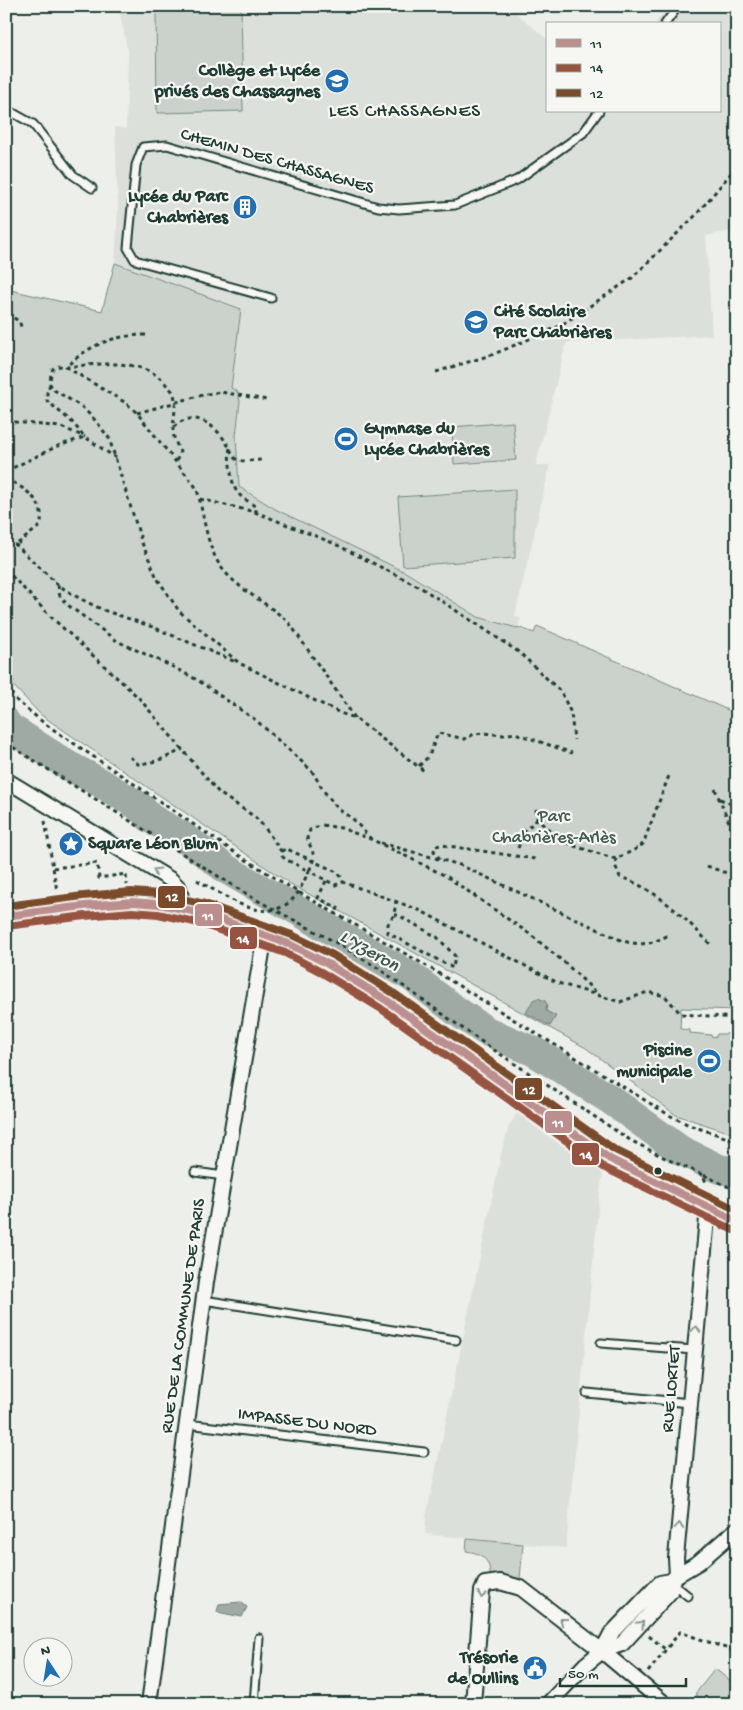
<svg xmlns="http://www.w3.org/2000/svg" width="743" height="1710" font-family="'Gochi Hand',sans-serif">
<style>
.built{fill:#dce0db}
.green{fill:#cbd2cc;stroke:#758880}
.water{fill:#9faaa4;stroke:#6c7e77}
.lines{fill:none;stroke-linecap:round;stroke-linejoin:round}
.river{stroke:#9faaa4;stroke-width:30}
.service-casing{stroke:#1f3d34;stroke-width:11}
.minor-casing{stroke:#1f3d34;stroke-width:18}
.secondary-casing{stroke:#1f3d34;stroke-width:24}
.path{stroke:#1f3d34;stroke-width:3;stroke-dasharray:4 4;stroke-linecap:butt}
.service{stroke:#f6f6f2;stroke-width:7}
.minor{stroke:#f6f6f2;stroke-width:14}
.secondary{stroke:#f6f6f2;stroke-width:20}
.path-bridge{stroke:#1f3d34;stroke-width:3;stroke-dasharray:4 4;stroke-linecap:butt}
.bus-1-casing{stroke:#f6f6f2;stroke-width:11}
.bus-2-casing{stroke:#f6f6f2;stroke-width:11}
.bus-3-casing{stroke:#f6f6f2;stroke-width:11}
.bus-1{stroke:#bc8f8f;stroke-width:8}
.bus-2{stroke:#965340;stroke-width:8}
.bus-3{stroke:#7a4b2a;stroke-width:8}
.oneway{stroke:#8a9a93}
.bus-dot{fill:#1f3d34;stroke:#f6f6f2;stroke-width:2}
.labels{text-anchor:middle;dominant-baseline:central;stroke-width:4.5;stroke-linejoin:round;paint-order:stroke}
.poi-label{font-size:18px;font-weight:bold;fill:#1f3d34;stroke:#f6f6f2;text-anchor:end}
.street-label{font-size:18px;fill:#1f3d34;stroke:#f6f6f2}
.park-label{font-size:18px;fill:#415b52;stroke:#f6f6f2}
.neighbourhood-label{font-size:19px;letter-spacing:1px;fill:#1f3d34;stroke:#f6f6f2}
.water-label{font-size:19px;font-style:italic;fill:#3f5850;stroke:#f6f6f2}
.line-badge{stroke:#f6f6f2;stroke-width:2}
.badge-label{font-size:14px;text-anchor:middle;font-weight:bold;fill:#fff}
</style>
<rect width="100%" height="100%" fill="#edefea"/>
<filter id="ink" filterUnits="userSpaceOnUse"><feTurbulence type="fractalNoise" baseFrequency=".02" numOctaves="2"/><feDisplacementMap in="SourceGraphic" scale="10" xChannelSelector="R" yChannelSelector="G"/><feConvolveMatrix kernelMatrix="1 2 1 2 8 2 1 2 1" color-interpolation-filters="sRGB"/></filter>
<g filter="url(#ink)">
<!-- built -->
<path class="built" d="M118 6H524L517 14 547 39V111H719V24H655L669 6H737V230L706 236 712 335 566 343 536 465H550L515 616 521 619 517 628 478 617 407 573 277 510 239 487 236 436 240 401 231 388 241 309 115 263 118 209 115 127 126 129 128 51Z
M517 1113 549 1137 603 1173 599 1199 566 1548 425 1534 426 1517 502 1150 509 1126Z"/>
<!-- green -->
<path class="green" d="M156 6H241L243 111 157 113Z
M115 263 241 309 231 388 237 391 240 401 236 436 239 487 277 510 407 573 478 617 517 628 518 627 534 633 537 626 737 714V1010L681 1008 680 1029 690 1030V1033L711 1035V1036L716 1037 717 1034H737V1135L676 1115 586 1048 289 883 41 715 6 678V289L102 311Z
M513 422 516 460 454 464 452 427Z
M515 489V558L403 566 398 497Z
M467 1539 523 1544 520 1579 490 1575C490 1560 482 1553 466 1551Z
M715 1669 737 1686V1704H707L695 1694Z"/>
<!-- water -->
<path class="water" d="M538 998 545 1001 547 1004 546 1011 556 1016 550 1026 526 1013 533 1000Z
M241 1602 247 1607 242 1617 217 1612 219 1604Z"/>
<g class="lines">
<!-- river -->
<path class="river" d="M6 723 10 728 69 766 101 783 140 807 150 818 182 836 226 869 412 977 455 1010 486 1031 535 1052 611 1100 680 1150 719 1169 737 1172"/>
<defs>
<path id="service" d="M665 24 678 6
M6 109 33 124 73 175 92 188
M271 298 135 260 128 248 136 165 143 147 167 145 378 207 399 209 455 205 517 180 583 133 599 111
M195 1172 224 1176
M204 1300 456 1340
M601 1343 694 1350
M587 1393 690 1403
M187 1424 424 1452
M671 1582 688 1596
M254 1704 259 1638"/>
<path id="minor" d="M6 780 171 880 179 888 183 908
M677 1575 676 1558 708 1207
M602 1651 611 1634 660 1583 671 1581
M149 1704 206 1282 265 935
M473 1704 482 1591 485 1584 500 1582 521 1588 602 1651 665 1704
M548 1704 585 1665 602 1651 622 1644 670 1592 671 1581 677 1575 699 1562 737 1529"/>
<path id="secondary" d="M6 916 84 906 132 902 159 904 202 913 289 944 326 963 386 1000 610 1159 737 1221"/>
</defs>
<!-- service casing -->
<use href="#service" class="service-casing"/>
<!-- minor casing -->
<use href="#minor" class="minor-casing"/>
<!-- secondary casing -->
<use href="#secondary" class="secondary-casing"/>
<!-- path -->
<path class="path" d="M6 317H12L19 321 22 329
M146 335C113 335 89 345 66 367 97 364 142 357 165 383 167 386 171 389 173 392 178 403 173 419 173 430 173 438 177 445 180 452L176 462
M436 372 494 354 560 326 632 278 696 215 737 166
M50 384 47 392V401L72 422 83 435
M137 413 206 394 221 392 267 400
M6 421 61 427 85 437
M174 427C194 407 218 427 229 447 232 451 232 458 238 460 244 462 254 460 261 460
M230 448 229 453C230 464 231 486 238 493 243 500 251 501 257 509L255 512
M6 471 58 446 85 437 116 458
M6 479C25 488 47 502 40 526L16 545
M200 499 255 512 333 543 420 587 475 623 520 653 561 692 571 713 574 740
M6 545H16L58 585 79 598 103 610 150 626 236 662
M6 570 50 616 138 697 219 793 255 817 265 828 281 851 282 856 285 859 309 871C317 855 313 854 307 838L310 830 322 825 341 828 373 840 446 876 531 935 565 963 601 997
M58 585 60 597 69 606 117 641 175 668 199 681 257 721 312 771 323 790 338 809 352 818 371 839
M6 686 17 701 44 723 240 856 293 889 425 965 669 1115 689 1125 737 1141
M355 718 290 624C268 602 236 590 219 564 206 542 204 517 198 493L195 486 137 413 126 403 66 367C51 364 51 370 50 384L54 390 82 407 96 421 109 438 142 543 157 578 179 611 239 663 340 713 355 718 424 771
M6 743 253 898 335 942 378 968 479 1040 630 1140 669 1160 703 1175 707 1185
M130 757 138 764C155 763 168 757 183 749
M419 766 429 756 438 733 465 739 474 734 483 733 504 735 515 733 572 753
M715 789 737 841
M720 799 737 806
M536 809 537 820 571 845 616 859 638 848 643 844 670 773
M45 821 57 891
M381 843 460 865 623 941C643 946 653 944 670 934
M518 848 525 830 537 820
M281 851 287 849 339 873 343 882
M440 859 434 851 435 846 442 845 535 859
M616 859 615 865 620 877C657 889 686 919 712 946
M707 866 723 872 737 873
M53 868 97 863 99 878 126 874 127 885
M308 874 309 871 335 885 343 882 419 910 558 983 620 1002 648 992 665 996 681 1014 737 1018
M326 881 318 898 338 908 335 914
M394 915H398L437 937 455 956 453 968 388 933V924L394 915 396 901
M704 1175 737 1191
M649 1636 666 1650
M648 1672 680 1632 737 1652
M698 1704 701 1699"/>
<!-- service -->
<use href="#service" class="service"/>
<!-- minor -->
<use href="#minor" class="minor"/>
<!-- secondary -->
<use href="#secondary" class="secondary"/>
<!-- path-bridge -->
<path class="path-bridge" d="M197 880C226 896 269 931 297 894 301 888 304 880 308 874"/>
<defs>
<path id="bus-1" d="M6 916 84 906 132 902 159 904 202 913 289 944 326 963 386 1000 610 1159 737 1221"/>
<path id="bus-2" d="M7 926 85 916 132 912 158 914 199 923 285 953 321 972 380 1008 605 1168 733 1230"/>
<path id="bus-3" d="M6 906 83 896 131 892 160 894 205 904 292 935 331 954 392 992 615 1150 737 1210"/>
</defs>
<!-- bus-1 casing -->
<use href="#bus-1" class="bus-1-casing"/>
<!-- bus-2 casing -->
<use href="#bus-2" class="bus-2-casing"/>
<!-- bus-3 casing -->
<use href="#bus-3" class="bus-3-casing"/>
<!-- bus-1 -->
<use href="#bus-1" class="bus-1"/>
<!-- bus-2 -->
<use href="#bus-2" class="bus-2"/>
<!-- bus-3 -->
<use href="#bus-3" class="bus-3"/>
</g>
<!-- one-way arrows -->
<defs><path id="oneway-chevron" d="M-2-3.5L2.5 0L-2 3.5" fill="none" stroke-width="1.6" stroke-linecap="round" stroke-linejoin="round" transform="scale(1.25)"/></defs>
<g class="oneway">
<use href="#oneway-chevron" transform="translate(156 871) rotate(-149)"/>
<use href="#oneway-chevron" transform="translate(696 1329) rotate(-85)"/>
<use href="#oneway-chevron" transform="translate(679 1526) rotate(-85)"/>
<use href="#oneway-chevron" transform="translate(482 1595) rotate(100)"/>
<use href="#oneway-chevron" transform="translate(563 1621) rotate(-142)"/>
<use href="#oneway-chevron" transform="translate(641 1624) rotate(-47)"/>
</g>
</g>
<!-- icons -->
<defs>
<symbol id="school-disc" viewBox="-11 -11 22 22"><circle r="9.5" fill="#1f6fb2" stroke="#f6f6f2"/><path d="M0-5L7-2L0 1L-7-2ZM-4 1L0 2.5L4 1V4Q0 6-4 4Z" fill="#fff"/></symbol>
<symbol id="building-disc" viewBox="-11 -11 22 22"><circle r="9.5" fill="#1f6fb2" stroke="#f6f6f2"/><path d="M-4-6H4V6H1V3H-1V6H-4ZM-2.5-4.3h1.7v1.8h-1.7ZM.8-4.3h1.7v1.8H.8ZM-2.5-1h1.7V.8h-1.7ZM.8-1h1.7V.8H.8Z" fill="#fff"/></symbol>
<symbol id="stadium-disc" viewBox="-11 -11 22 22"><circle r="9.5" fill="#1f6fb2" stroke="#f6f6f2"/><path d="M0-5a6.5 5 0 1 0 0 10a6.5 5 0 1 0 0-10ZM-3.5-1.8h7v3.6h-7Z" fill="#fff"/></symbol>
<symbol id="sight-disc" viewBox="-11 -11 22 22"><circle r="9.5" fill="#1f6fb2" stroke="#f6f6f2"/><path d="M0-6L1.8-2.2L6-1.7L2.9 1.2L3.7 5.4L0 3.3L-3.7 5.4L-2.9 1.2L-6-1.7L-1.8-2.2Z" fill="#fff"/></symbol>
<symbol id="civic-disc" viewBox="-11 -11 22 22"><circle r="9.5" fill="#1f6fb2" stroke="#f6f6f2"/><path d="M-.6-6.5H3V-4.5H.6V-3L4-1V1h2V6H-6V1h2V-1L-.6-3ZM-1.2 2.5V6h2.4V2.5Z" fill="#fff"/></symbol>
</defs>
<g fill-rule="evenodd">
<use href="#school-disc" x="323" y="67" width="28" height="28"/>
<use href="#building-disc" x="231" y="193" width="28" height="28"/>
<use href="#school-disc" x="462" y="308" width="28" height="28"/>
<use href="#stadium-disc" x="332" y="425" width="28" height="28"/>
<use href="#sight-disc" x="57" y="830" width="28" height="28"/>
<use href="#stadium-disc" x="695" y="1047" width="28" height="28"/>
<use href="#civic-disc" x="521" y="1654" width="28" height="28"/>
</g>
<!-- markers -->
<circle class="bus-dot" cx="658" cy="1171" r="4.5"/>
<g class="labels">
<!-- poi labels -->
<g class="poi-label">
<text x="320" y="71">Collège et Lycée<tspan x="320" dy="21">privés des Chassagnes</tspan></text>
<text x="228" y="197">Lycée du Parc<tspan x="228" dy="21">Chabrières</tspan></text>
<text x="494" y="312" text-anchor="start">Cité Scolaire<tspan x="494" dy="21">Parc Chabrières</tspan></text>
<text x="364" y="429" text-anchor="start">Gymnase du<tspan x="364" dy="21">Lycée Chabrières</tspan></text>
<text x="88" y="844" text-anchor="start">Square Léon Blum</text>
<text x="692" y="1051">Piscine<tspan x="692" dy="21">municipale</tspan></text>
<text x="518" y="1658">Trésorie<tspan x="518" dy="21">de Oullins</tspan></text>
</g>
<!-- street labels -->
<g class="street-label">
<text transform="translate(277 162) rotate(16)">CHEMIN DES CHASSAGNES</text>
<text transform="translate(184 1316) rotate(-82)">RUE DE LA COMMUNE DE PARIS</text>
<text transform="translate(672 1389) rotate(-85)">RUE LORTET</text>
<text transform="translate(307 1423) rotate(7)">IMPASSE DU NORD</text>
</g>
<!-- park labels -->
<g class="park-label">
<text x="554" y="817">Parc<tspan x="554" dy="21">Chabrières-Arlès</tspan></text>
</g>
<!-- neighbourhood labels -->
<g class="neighbourhood-label">
<text x="405" y="112">LES CHASSAGNES</text>
</g>
<!-- water labels -->
<g class="water-label">
<text transform="translate(369 952) rotate(30)">L'Yzeron</text>
</g>
</g>
<g class="line-badge">
<rect x="157" y="885" width="29" height="24" rx="5" fill="#7a4b2a"/>
<rect x="194" y="903" width="29" height="24" rx="5" fill="#bc8f8f"/>
<rect x="229" y="926" width="29" height="24" rx="5" fill="#965340"/>
<rect x="514" y="1077" width="29" height="24" rx="5" fill="#7a4b2a"/>
<rect x="544" y="1110" width="29" height="24" rx="5" fill="#bc8f8f"/>
<rect x="571" y="1142" width="29" height="24" rx="5" fill="#965340"/>
</g>
<g class="badge-label">
<text x="172" y="901">12</text>
<text x="208" y="920">11</text>
<text x="243" y="943">14</text>
<text x="529" y="1094">12</text>
<text x="558" y="1127">11</text>
<text x="586" y="1159">14</text>
</g>
<!-- margin -->
<rect width="743" height="1710" fill="none" stroke="#f6f6f2" stroke-width="25"/>
<rect x="12" y="12" width="718" height="1685" fill="none" stroke="#1f3d34" stroke-width="2" filter="url(#ink)"/>
<!-- legend -->
<rect x="546" y="22" width="175" height="90" fill="#f6f6f2" stroke="#a0aca6"/>
<rect x="556" y="39" width="25" height="8" fill="#bc8f8f" stroke="#a0aca6"/>
<text x="590" y="48" font-size="15" fill="#1f3d34">11</text>
<rect x="556" y="64" width="25" height="8" fill="#965340" stroke="#a0aca6"/>
<text x="590" y="72" font-size="15" fill="#1f3d34">14</text>
<rect x="556" y="89" width="25" height="8" fill="#7a4b2a" stroke="#a0aca6"/>
<text x="590" y="98" font-size="15" fill="#1f3d34">12</text>
<!-- north arrow -->
<g transform="translate(48 1662) rotate(348)"><circle r="24" fill="#f6f6f2" stroke="#a0aca6"/>
<path d="M0-4L9 19L0 12L-9 19Z" fill="#1f6fb2"/>
<text y="-8" font-size="14" font-weight="bold" text-anchor="middle" fill="#1f3d34">N</text>
</g>
<!-- scale -->
<path d="M560 1678v8h126v-8" fill="none" stroke="#1f3d34" stroke-width="2.5"/>
<text x="568" y="1678" font-size="15" fill="#1f3d34" stroke="#f6f6f2" stroke-width="4" paint-order="stroke">50 m</text>
</svg>
